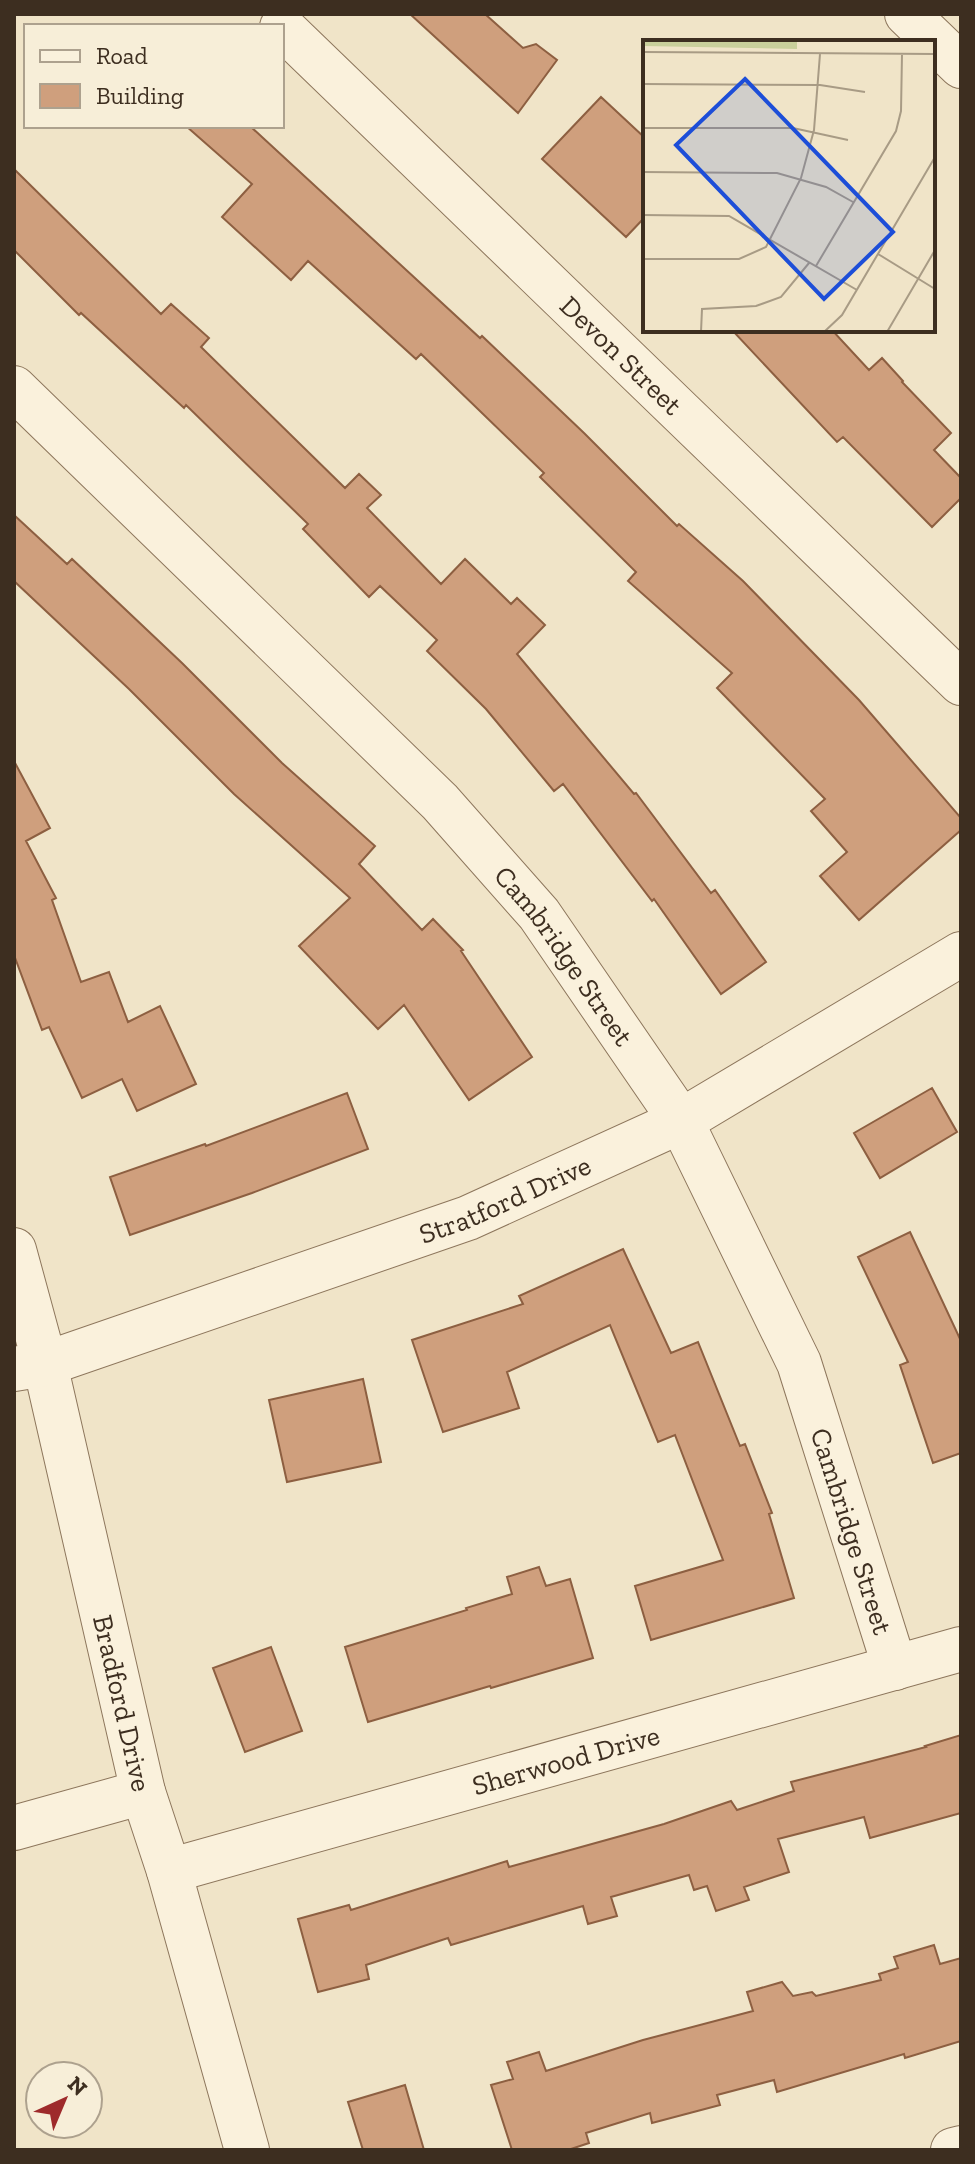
<svg xmlns="http://www.w3.org/2000/svg" width="975" height="2164" font-family="'Zilla Slab',serif">
<style>
.building{fill:#cf9f7d;stroke:#8d5f41;stroke-width:2}
.lines{fill:none;stroke-linecap:round;stroke-linejoin:round}
.minor-casing{stroke:#8d765c;stroke-width:46}
.minor{stroke:#faf1dc;stroke-width:44}
.labels{text-anchor:middle;dominant-baseline:central;stroke-width:6;stroke-linejoin:round;paint-order:stroke}
.street-label{font-size:28px;fill:#3d2e20;stroke:#f7eed8}
.inset-road{fill:none;stroke:#a89b85;stroke-width:2}
.view{fill:#1d4ed8;fill-opacity:0.15;stroke:#1d4ed8;stroke-width:4}
.inset-edge{fill:none;stroke:#3d2e20;stroke-width:4}
</style>
<rect width="100%" height="100%" fill="#f0e4c8"/>
<!-- building -->
<path class="building" d="M410 14H485L523 48 536 44 557 60 518 113Z
M601 97 645 138V217L626 237 542 159Z
M186 126H250L480 338 482 336 584 433 677 526 679 524 743 581 859 700 961 818V830L859 920 820 876 847 852 811 811 825 799 717 688 732 673 628 581 636 572 540 477 544 473 421 354 416 359 308 261 291 280 222 217 252 184Z
M14 169 161 314 171 304 209 338 201 347 345 488 359 474 381 495 367 508 441 584 465 559 511 604 517 598 545 625 517 654 634 794 636 793 711 893 715 890 766 962 721 994 654 899 652 901 563 784 554 791 486 709 427 651 437 640 380 586 369 597 303 529 308 524 186 405 184 408 81 313 79 315 14 250Z
M732 330H832L869 370 882 358 903 381 902 382 951 433 934 450 961 478V498L932 527 843 437 837 442Z
M14 515 67 564 72 559 182 663 282 763 375 846 359 864 422 930 433 919 463 950 461 951 532 1057 469 1100 404 1005 378 1029 299 946 350 898 234 794 129 689 14 581Z
M14 761 50 828 26 841 56 898 52 900 81 982 109 972 128 1022 160 1006 196 1084 137 1111 122 1079 82 1098 49 1027 42 1030 14 955Z
M932 1088 957 1132 880 1178 854 1133Z
M347 1093 368 1149 252 1193 130 1235 110 1177 205 1144 206 1146Z
M910 1232 961 1341V1453L933 1463 900 1365 908 1362 858 1257Z
M623 1249 671 1353 698 1342 740 1446 745 1444 772 1513 769 1514 794 1598 651 1640 635 1586 723 1560 675 1435 658 1442 610 1325 507 1372 519 1408 443 1432 412 1340 523 1304 519 1296Z
M363 1379 381 1462 287 1482 269 1400Z
M539 1567 546 1586 570 1579 593 1658 491 1688 490 1686 368 1722 345 1647 467 1610 466 1608 512 1594 507 1577Z
M271 1647 302 1731 245 1752 213 1668Z
M961 1735V1813L870 1838 864 1817 778 1839 789 1872 744 1887 749 1900 716 1911 707 1886 694 1890 689 1875 611 1897 617 1916 588 1924 583 1906 451 1945 448 1938 366 1965 369 1979 318 1992 298 1919 349 1905 351 1910 507 1861 509 1867 664 1824 731 1801 737 1810 794 1791 791 1782 926 1747 925 1746Z
M934 1945 940 1964 961 1958V2041L905 2058 904 2054 777 2092 774 2080 717 2095 720 2105 652 2123 650 2113 586 2133 589 2143 568 2150H512L491 2085 513 2079 507 2062 539 2052 546 2071 643 2040 753 2011 747 1992 782 1982 793 1996 812 1992 816 1996 881 1980 879 1974 898 1968 894 1957Z
M405 2085 424 2150H363L348 2102Z"/>
<g class="lines">
<defs>
<g id="minor">
<path d="M907 14 961 66"/>
<path id="s1" d="M282 27 961 683"/>
<path id="s2" d="M14 388 440 802 539 914 681 1121 799 1363 895 1668"/>
<path id="s3" d="M14 1250 45 1364 143 1792 169 1871 247 2150"/>
<path id="s4" d="M14 1369 45 1364 468 1218 681 1121 961 954"/>
<path d="M14 1828 143 1792"/>
<path id="s5" d="M169 1871 961 1649"/>
<path d="M953 2150 961 2148"/>
</g>
</defs>
<!-- minor casing -->
<use href="#minor" class="minor-casing"/>
<!-- minor -->
<use href="#minor" class="minor"/>
</g>
<g class="labels">
<!-- street labels -->
<g class="street-label">
<text stroke="none"><textPath href="#s1" startOffset="472">Devon Street</textPath></text>
<text stroke="none"><textPath href="#s2" startOffset="792">Cambridge Street</textPath></text>
<text stroke="none"><textPath href="#s4" startOffset="520">Stratford Drive</textPath></text>
<text stroke="none"><textPath href="#s2" startOffset="1440">Cambridge Street</textPath></text>
<text stroke="none"><textPath href="#s3" startOffset="466">Bradford Drive</textPath></text>
<text stroke="none"><textPath href="#s5" startOffset="412">Sherwood Drive</textPath></text>
</g>
</g>
<!-- overview -->
<g transform="translate(643 40)">
<rect width="292" height="292" fill="#f0e4c8"/>
<path d="M0 0H154V9L0 6Z" fill="#c9cf9b"/>
<path class="inset-road" d="M0 12 292 14M0 44 177 45 222 52M0 88H150L205 100M0 132 134 133 183 147 210 162M0 175 86 176 214 250M235 214 292 249M0 219H96L123 207 158 138 171 90 177 14M173 226 253 91 258 71 259 14M58 292 59 269 113 266 138 257 166 223M181 292 199 275 292 117M244 292 292 210"/>
<path class="view" d="M102 39 250 192 181 259 33 105Z"/>
<rect width="292" height="292" class="inset-edge"/>
</g>
<!-- border -->
<rect width="975" height="2164" fill="none" stroke="#3d2e20" stroke-width="32"/>
<!-- legend -->
<rect x="24" y="24" width="260" height="104" fill="#f7eed8" stroke="#ada18e" stroke-width="2"/>
<rect x="40" y="50" width="40" height="12" fill="#faf1dc" stroke="#ada18e" stroke-width="2"/>
<text x="96" y="64" font-size="24" fill="#3d2e20">Road</text>
<rect x="40" y="84" width="40" height="24" fill="#cf9f7d" stroke="#ada18e" stroke-width="2"/>
<text x="96" y="104" font-size="24" fill="#3d2e20">Building</text>
<!-- north arrow -->
<g transform="translate(64 2100) rotate(44)"><circle r="38" fill="#f7eed8" stroke="#ada18e" stroke-width="2"/>
<path d="M0-6L14 30L0 20L-14 30Z" fill="#9e2a2b"/>
<text y="-12" font-size="22" font-weight="bold" text-anchor="middle" fill="#3d2e20">N</text>
</g>
</svg>
